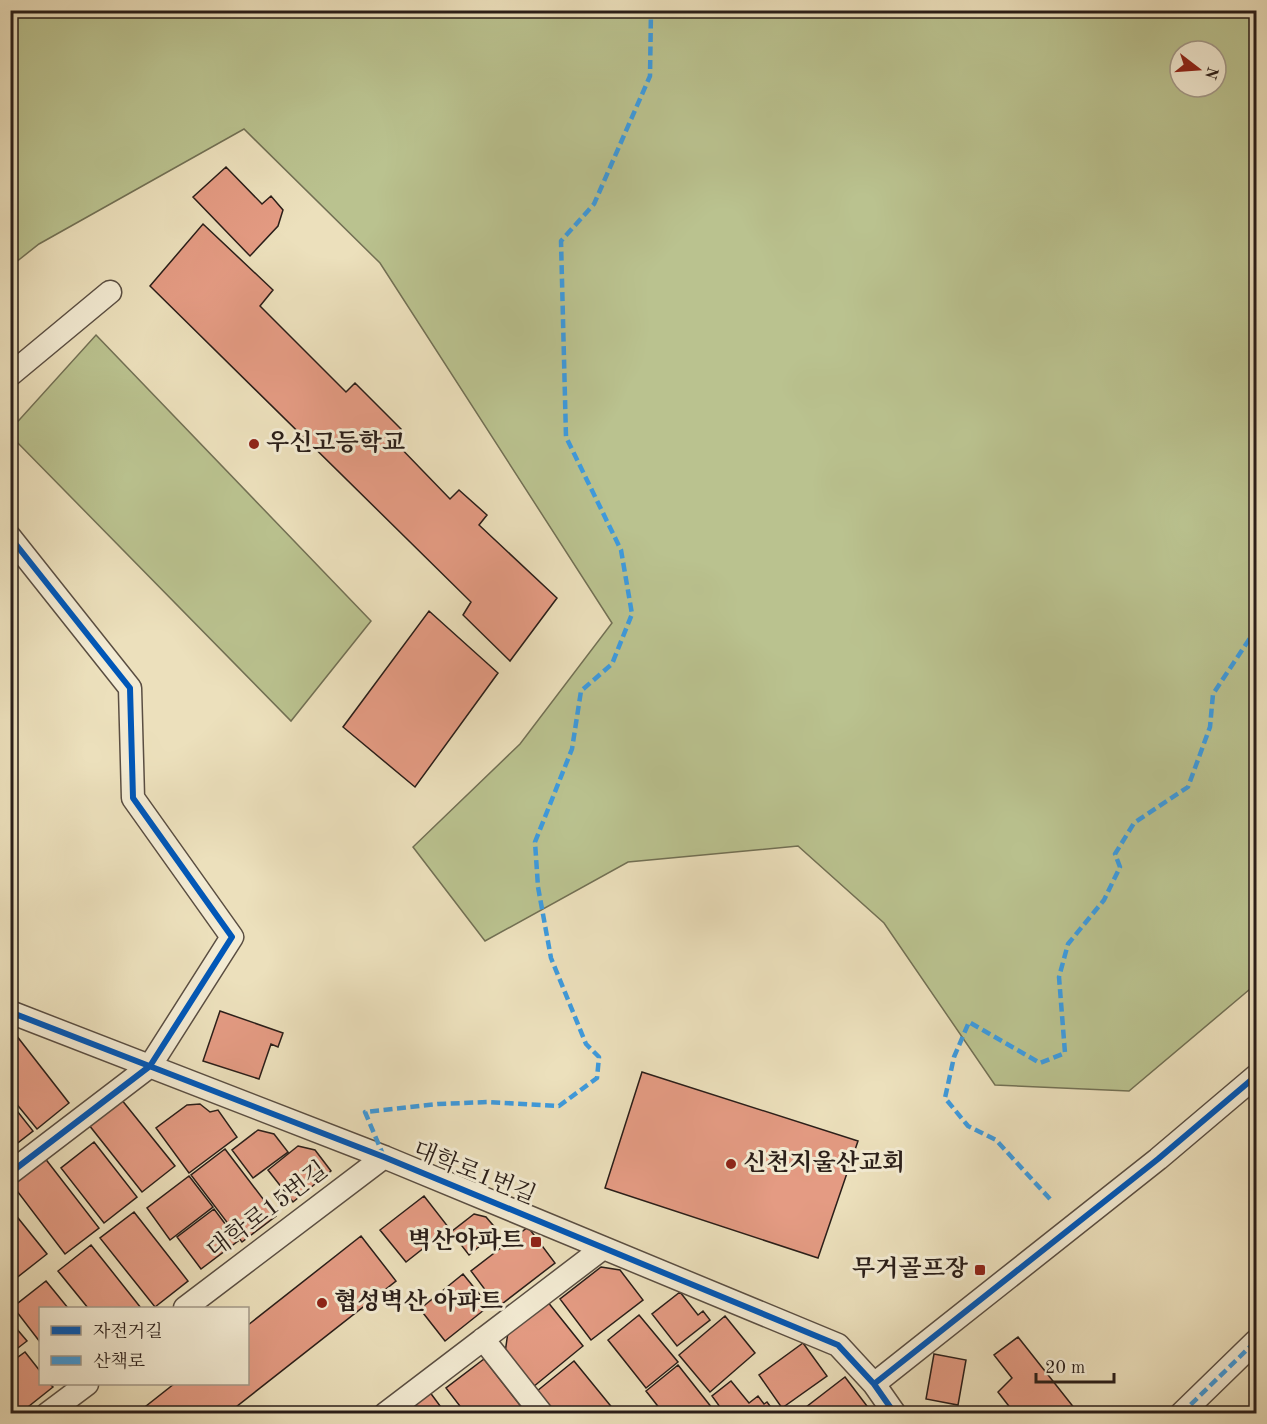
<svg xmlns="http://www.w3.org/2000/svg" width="1267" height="1424" font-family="'Old Standard TT','Noto Serif KR',serif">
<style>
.green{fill:#bac28f;stroke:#727054;stroke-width:1.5;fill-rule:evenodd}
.building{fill:#e49b83;stroke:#2a1e19;stroke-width:1.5}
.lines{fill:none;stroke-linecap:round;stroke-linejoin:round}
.street-casing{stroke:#5a4e42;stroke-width:25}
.street{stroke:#f3ebd3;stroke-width:22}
.quiet{stroke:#3d9bdf;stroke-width:4.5;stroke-dasharray:9 4.5;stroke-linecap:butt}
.cycleway-casing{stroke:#f3ebd3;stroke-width:10}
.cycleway{stroke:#0057b8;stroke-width:6}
.poi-dot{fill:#8f2418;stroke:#f3ebd3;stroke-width:2}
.labels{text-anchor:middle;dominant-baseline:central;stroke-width:6;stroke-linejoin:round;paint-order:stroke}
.poi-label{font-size:24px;font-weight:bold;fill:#2a1e19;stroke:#f3ebd3;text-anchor:start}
.street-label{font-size:24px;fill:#2a1e19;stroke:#f3ebd3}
</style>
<rect width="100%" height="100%" fill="#ece0bc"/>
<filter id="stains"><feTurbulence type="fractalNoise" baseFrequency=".00333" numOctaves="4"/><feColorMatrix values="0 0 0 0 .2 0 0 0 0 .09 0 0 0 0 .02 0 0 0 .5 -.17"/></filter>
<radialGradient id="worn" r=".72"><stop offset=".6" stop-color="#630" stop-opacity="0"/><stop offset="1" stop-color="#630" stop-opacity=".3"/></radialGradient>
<!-- green -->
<path class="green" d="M11 10 1256 11V984L1129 1091 995 1085 884 923 798 846 628 862 485 941 413 847 520 744 612 623 380 263 244 129 39 244 11 266ZM1180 51H1216V87H1180Z
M96 335 371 621 291 721 11 436V429Z"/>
<!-- building -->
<path class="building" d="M226 167 262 204 271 196 283 210 278 226 250 256 193 197Z
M203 224 273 290 260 306 346 392 355 383 401 429 392 439 450 499 459 490 487 515 479 525 557 598 510 661 463 615 471 602 150 286Z
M429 611 498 673 415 787 343 727Z
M220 1011 283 1033 278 1047 271 1044 259 1079 203 1061Z
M16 1035 69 1103 37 1129 10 1096V1040Z
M642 1072 858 1141 818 1258 605 1188Z
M121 1099 175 1166 142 1192 89 1125Z
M10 1102 33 1131 10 1149Z
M200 1104 210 1112 218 1110 237 1137 189 1173 156 1128 187 1105Z
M258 1130 274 1134 288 1152 253 1178 232 1150Z
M94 1142 137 1197 104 1223 61 1168Z
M298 1146 315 1150 331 1171 293 1202 268 1170Z
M225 1149 276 1216 242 1242 191 1175Z
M44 1157 99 1228 65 1254 11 1183Z
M189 1176 213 1207 170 1240 147 1208Z
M424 1196 449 1228 406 1262 380 1230Z
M10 1208 47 1254 10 1283Z
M214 1209 238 1241 201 1269 177 1237Z
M134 1212 188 1281 155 1307 100 1238Z
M474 1214 486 1217 498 1231 469 1255 451 1232Z
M528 1227 555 1263 498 1307 471 1271Z
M361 1236 396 1281 227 1414H136L174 1384H248V1325Z
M91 1245 141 1308H88L58 1271Z
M601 1267 620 1270 643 1300 591 1340 560 1299Z
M463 1274 489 1306 445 1341 420 1309Z
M46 1281 68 1308H40V1342L13 1307Z
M680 1292 698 1315 703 1311 710 1320 677 1346 652 1314Z
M547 1301 583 1346 533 1387 505 1353 508 1332Z
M639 1315 678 1362 646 1388 608 1340Z
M725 1316 755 1353 710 1392 679 1355Z
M10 1321 27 1341 10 1354Z
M1018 1337 1079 1414H1015L998 1392 1012 1378 994 1355Z
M803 1343 827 1376 782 1408 759 1375Z
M25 1352 40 1371V1384H50L53 1387 19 1414H10V1363Z
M934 1354 966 1360 958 1405 926 1399Z
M484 1359 527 1414H466L446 1388Z
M574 1361 614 1410 610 1414H556L537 1391Z
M678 1365 716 1413 715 1414H664L646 1391Z
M845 1377 873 1414H797Z
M731 1381 749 1403 758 1396 764 1404 767 1402 776 1414H725L712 1396Z
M429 1391 446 1414H400Z"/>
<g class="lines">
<defs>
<path id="street" d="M10 375 110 292
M10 537 130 688 133 798 232 937 150 1066 10 1173
M10 1012 384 1157 838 1345 874 1384 895 1414
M185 1308 384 1157
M483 1339 542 1414
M874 1384 1158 1159 1256 1076
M47 1414 87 1384
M385 1414 603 1248
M1181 1414 1256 1341"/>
</defs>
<!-- street casing -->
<use href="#street" class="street-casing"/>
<!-- street -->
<use href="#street" class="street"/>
<!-- quiet -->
<path class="quiet" d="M384 1157 365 1112 438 1104 488 1102 559 1106 597 1078 599 1057 586 1044 551 958 538 887 535 842 572 749 581 691 612 664 632 614 621 550 566 437 561 241 594 204 650 76 651 10
M1050 1199 996 1140 968 1126 945 1098 954 1057 969 1022 1040 1063 1065 1053 1059 977 1068 944 1104 900 1120 867 1115 854 1134 823 1188 787 1210 727 1213 694 1256 629
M1181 1414 1256 1341"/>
<defs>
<path id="cycleway" d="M10 537 130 688 133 798 232 937 150 1066 10 1173
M10 1012 384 1157 838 1345 874 1384 895 1414
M874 1384 1158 1159 1256 1076"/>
</defs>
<!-- cycleway casing -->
<use href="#cycleway" class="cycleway-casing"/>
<!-- cycleway -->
<use href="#cycleway" class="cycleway"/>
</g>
<!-- markers -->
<g class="poi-dot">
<circle cx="254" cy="444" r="6"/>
<circle cx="731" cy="1164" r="6"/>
<rect x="530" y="1236" width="12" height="12" rx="3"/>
<rect x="974" y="1264" width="12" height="12" rx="3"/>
<circle cx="322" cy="1303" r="6"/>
</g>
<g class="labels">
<!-- poi labels -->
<g class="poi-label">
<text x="266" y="444">우신고등학교</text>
<text x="743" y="1164">신천지울산교회</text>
<text x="524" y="1242" text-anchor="end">벽산아파트</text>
<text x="968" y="1270" text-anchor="end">무거골프장</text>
<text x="334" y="1303">협성벽산 아파트</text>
</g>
<!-- street labels -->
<g class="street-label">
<text transform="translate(474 1174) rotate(22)">대학로1번길</text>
<text transform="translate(268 1211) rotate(-37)">대학로15번길</text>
</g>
</g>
<!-- margin -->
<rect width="1267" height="1424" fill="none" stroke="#ece0bc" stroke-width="36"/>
<rect x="12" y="12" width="1243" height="1400" fill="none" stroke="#2a1e19" stroke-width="3"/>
<rect x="18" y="18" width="1231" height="1388" fill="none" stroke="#2a1e19" stroke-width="1.5"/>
<!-- legend -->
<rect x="39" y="1307" width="210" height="78" fill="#f3ebd3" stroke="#a39989" stroke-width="1.5"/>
<rect x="51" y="1326" width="30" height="9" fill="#0057b8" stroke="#a39989" stroke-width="1.5"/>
<text x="93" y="1337" font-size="18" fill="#2a1e19">자전거길</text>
<rect x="51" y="1356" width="30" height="9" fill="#3d9bdf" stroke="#a39989" stroke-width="1.5"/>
<text x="93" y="1367" font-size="18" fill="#2a1e19">산책로</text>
<!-- north arrow -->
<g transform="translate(1198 69) rotate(107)"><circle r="28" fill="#f3ebd3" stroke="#a39989" stroke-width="1.5"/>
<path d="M0-4.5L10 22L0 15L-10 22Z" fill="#8f2418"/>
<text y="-9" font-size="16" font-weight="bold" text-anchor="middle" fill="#2a1e19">N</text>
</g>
<!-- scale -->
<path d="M1036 1373v9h78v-9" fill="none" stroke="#2a1e19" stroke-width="3"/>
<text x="1045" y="1373" font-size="18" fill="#2a1e19" stroke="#f3ebd3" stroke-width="4.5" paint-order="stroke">20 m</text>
<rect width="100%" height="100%" filter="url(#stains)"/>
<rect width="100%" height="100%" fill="url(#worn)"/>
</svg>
